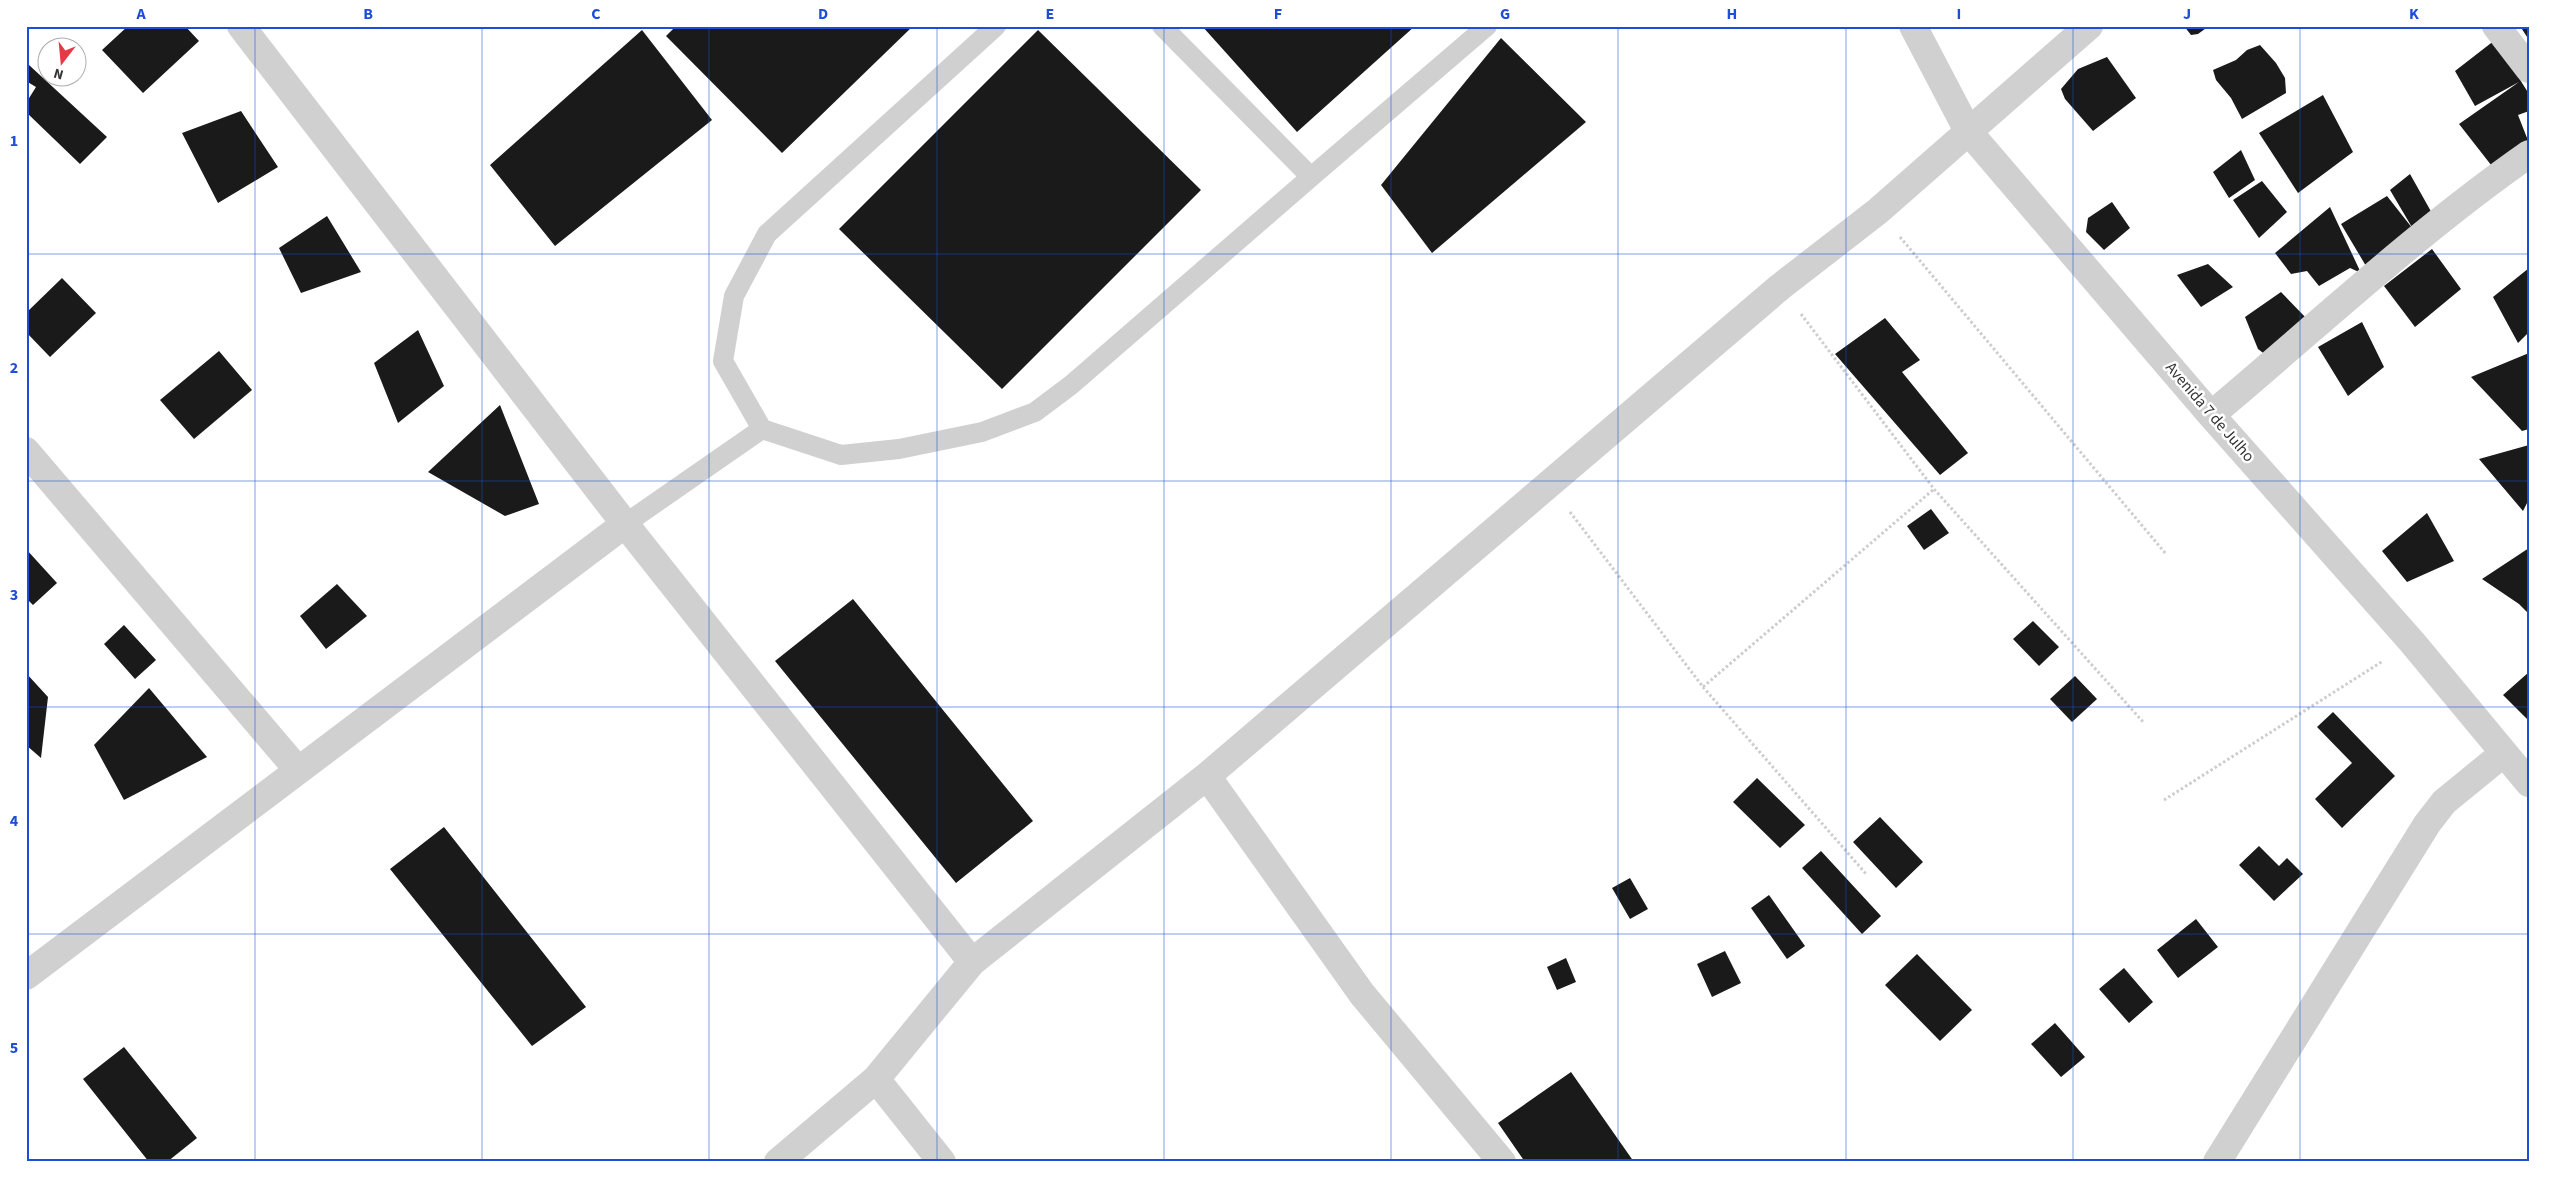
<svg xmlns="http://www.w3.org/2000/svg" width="2555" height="1188" font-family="'Source Sans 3',sans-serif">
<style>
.building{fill:#1a1a1a}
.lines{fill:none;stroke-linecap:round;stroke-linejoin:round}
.path{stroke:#cdcdcd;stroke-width:3;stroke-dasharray:2.5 2.5;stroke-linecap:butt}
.lane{stroke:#d0d0d0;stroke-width:20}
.street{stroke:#d0d0d0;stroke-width:28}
.grid{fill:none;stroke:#1d4ed8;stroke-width:1;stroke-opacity:0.55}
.labels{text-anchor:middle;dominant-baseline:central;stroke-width:5;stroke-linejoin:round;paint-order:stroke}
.street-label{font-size:16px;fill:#333;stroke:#fff}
.neatline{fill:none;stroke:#1d4ed8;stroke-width:2}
.grid-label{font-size:16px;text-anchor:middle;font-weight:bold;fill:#1d4ed8}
</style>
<rect width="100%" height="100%" fill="#fff"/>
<!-- building -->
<path class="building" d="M128 26H185L199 41 143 93 102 50Z
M676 26H913L782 153 666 36Z
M1202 26H1415L1297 132Z
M2184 26H2209L2198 34 2191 35Z
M2520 26H2529V40Z
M642 30 712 120 555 246 490 165Z
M1038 30 1201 190 1002 389 839 229Z
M1501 38 1586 122 1432 253 1381 185Z
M2495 40 2529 94V111L2518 115 2529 143 2495 170 2459 124 2519 82 2475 106 2455 71Z
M2260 45 2276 63 2285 78 2286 93 2242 119 2231 98 2216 80 2213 70 2236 60 2247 50Z
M2107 57 2136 98 2093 131 2065 99 2061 89 2078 69Z
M29 65 107 137 80 164 26 112V103L36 87 26 81V69Z
M2323 95 2353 152 2298 193 2259 133Z
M241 111 278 167 218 203 182 133Z
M2241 150 2255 180 2229 198 2213 172Z
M2410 174 2433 215 2366 266 2341 224 2387 196 2413 229 2390 190Z
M2262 181 2287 212 2259 238 2233 200Z
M2112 202 2130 228 2104 250 2086 232 2088 218Z
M2330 207 2361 273 2350 268 2319 286 2307 271 2291 274 2275 253Z
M327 216 361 272 301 293 279 248Z
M2432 249 2461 289 2415 327 2384 286Z
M2208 264 2233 287 2201 307 2177 275Z
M2529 268V332L2518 343 2493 297Z
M62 278 96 313 50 357 26 332V313Z
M2281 292 2308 320 2267 356 2258 349 2245 317Z
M1885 318 1920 360 1902 372 1968 453 1940 475 1835 354Z
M2362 322 2384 367 2348 396 2318 347Z
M418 330 444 386 398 423 374 363Z
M219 351 252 390 194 439 160 400Z
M2529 353V429L2522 431 2471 377Z
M500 405 539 504 505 516 428 472Z
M2529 445V499L2523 511 2479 459Z
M1931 509 1949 533 1924 550 1907 526Z
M2427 513 2454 561 2407 582 2382 551Z
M2529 548V614L2519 604 2482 579Z
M26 549 57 583 33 605 26 598Z
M337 584 367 616 326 649 300 616Z
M853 599 1033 821 956 883 775 661Z
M2033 621 2059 647 2039 666 2013 639Z
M124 625 156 660 135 679 104 644Z
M2529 672V721L2503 695Z
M26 673 48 697 41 758 26 745Z
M2075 676 2097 699 2072 722 2050 699Z
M149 688 207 757 124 800 94 745Z
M2333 712 2395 776 2342 828 2315 799 2352 763 2317 727Z
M1757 778 1805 825 1780 848 1733 802Z
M1880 817 1923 862 1896 888 1853 842Z
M444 827 586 1007 532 1046 390 869Z
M2259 846 2279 866 2287 858 2303 874 2274 901 2239 865Z
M1821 851 1881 916 1862 934 1802 868Z
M1630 878 1648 909 1630 919 1612 888Z
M1769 895 1805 946 1787 959 1751 908Z
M2196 919 2218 947 2178 978 2157 950Z
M1725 951 1741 983 1712 997 1697 964Z
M1917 954 1972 1010 1940 1041 1885 985Z
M1566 958 1576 982 1557 990 1547 967Z
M2124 968 2153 1002 2129 1023 2099 989Z
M2055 1023 2085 1057 2061 1077 2031 1044Z
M124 1047 197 1138 167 1162H149L83 1079Z
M1571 1072 1634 1162H1525L1498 1123Z"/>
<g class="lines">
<!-- path -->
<path class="path" d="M1900 237 2166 554
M1801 314 1934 489 2144 723
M1570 512 1703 687 1934 489
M1703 687 1867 875
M2164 800 2383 661"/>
<!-- lane -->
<path class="lane" d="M1162 26 1311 177 1487 26
M762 429 723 361 734 296 767 234 996 26
M625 524 762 429 841 455 899 449 982 432 1035 412 1071 385 1311 177"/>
<!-- street -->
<path class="street" d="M241 26 625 524 972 962 1207 776 1780 287 1878 211 2089 26
M1913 26 1968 131 2211 415 2412 642 2529 783
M2496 26 2529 69
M2211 415C2316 327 2416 233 2529 154
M26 451 298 770
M1207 776 1362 994 1502 1162
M26 976 625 524
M876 1079 942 1162
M778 1162 876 1079 972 962
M2217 1162 2427 824 2444 802 2504 753"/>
</g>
<!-- grid -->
<path class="grid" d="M255 26V1162M482 26V1162M709 26V1162M937 26V1162M1164 26V1162M1391 26V1162M1618 26V1162M1846 26V1162M2073 26V1162M2300 26V1162M26 254H2529M26 481H2529M26 707H2529M26 934H2529"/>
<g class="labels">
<!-- street labels -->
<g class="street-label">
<text transform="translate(2210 412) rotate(49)">Avenida 7 de Julho</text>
</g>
</g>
<!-- border -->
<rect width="2555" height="1188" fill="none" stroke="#ffffff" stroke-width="55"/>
<!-- north arrow -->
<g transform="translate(62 62) rotate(196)"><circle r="24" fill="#ffffff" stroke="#adadad"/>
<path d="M0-4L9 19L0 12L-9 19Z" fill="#e63946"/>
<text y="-8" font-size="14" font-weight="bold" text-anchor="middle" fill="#333333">N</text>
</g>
<rect x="28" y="28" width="2500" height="1132" class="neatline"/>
<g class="grid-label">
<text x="141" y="19">A</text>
<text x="368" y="19">B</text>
<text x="596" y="19">C</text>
<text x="823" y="19">D</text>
<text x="1050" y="19">E</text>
<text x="1278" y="19">F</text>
<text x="1505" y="19">G</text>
<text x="1732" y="19">H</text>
<text x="1959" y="19">I</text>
<text x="2187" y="19">J</text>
<text x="2414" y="19">K</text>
<text x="14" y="146">1</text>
<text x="14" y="373">2</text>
<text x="14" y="600">3</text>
<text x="14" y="826">4</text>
<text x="14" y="1053">5</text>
</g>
</svg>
